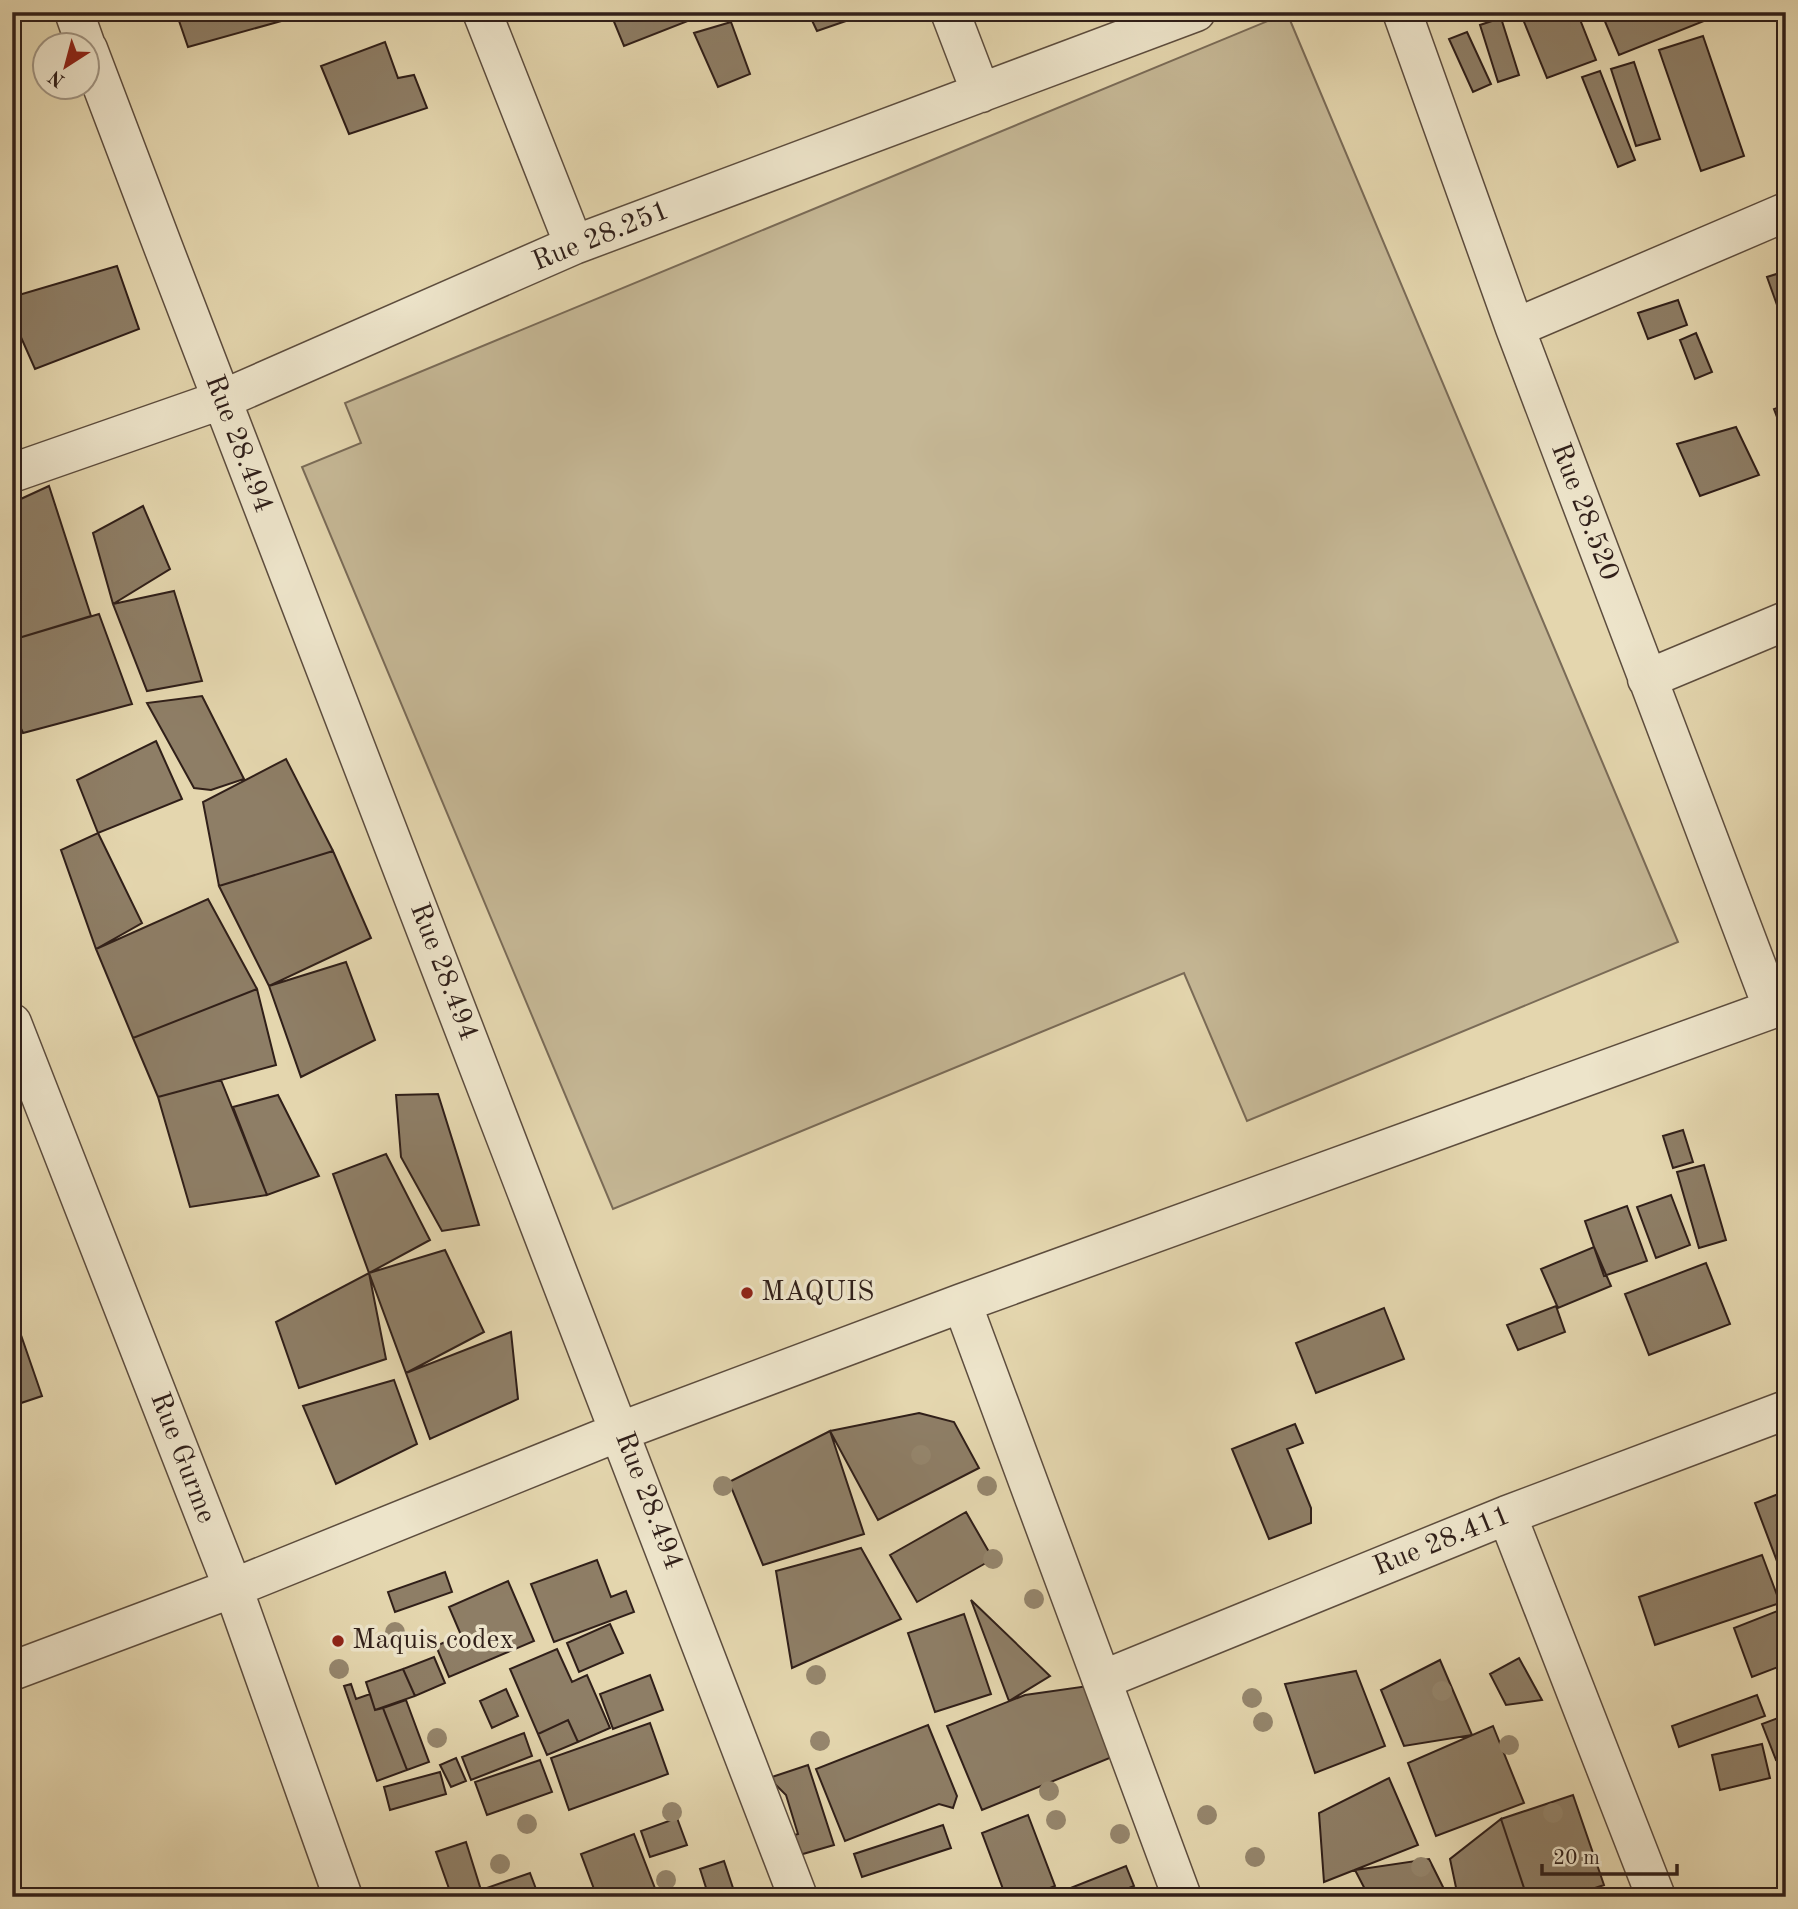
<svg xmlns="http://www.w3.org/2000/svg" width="1798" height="1909" font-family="'Old Standard TT',serif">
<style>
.green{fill:#c5b795;stroke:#7a6b57;stroke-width:2}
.building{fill:#8e7e66;stroke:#301f19;stroke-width:2}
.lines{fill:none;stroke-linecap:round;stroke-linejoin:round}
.street-casing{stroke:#5d4d3e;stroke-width:41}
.street{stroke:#ede4ca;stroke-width:38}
.tree{fill:#95866d}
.poi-dot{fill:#8f2418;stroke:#ede4ca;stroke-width:2.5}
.labels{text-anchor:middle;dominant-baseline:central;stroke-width:7;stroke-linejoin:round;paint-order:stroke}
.street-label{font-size:28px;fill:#301f19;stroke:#ede4ca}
.poi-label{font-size:28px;fill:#301f19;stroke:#ede4ca;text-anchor:start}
</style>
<rect width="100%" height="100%" fill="#e4d6ae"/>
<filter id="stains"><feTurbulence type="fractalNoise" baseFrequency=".00286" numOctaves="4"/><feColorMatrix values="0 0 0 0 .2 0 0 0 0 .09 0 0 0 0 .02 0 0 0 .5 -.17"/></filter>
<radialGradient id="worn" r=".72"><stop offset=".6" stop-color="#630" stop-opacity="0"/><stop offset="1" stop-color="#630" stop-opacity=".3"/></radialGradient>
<!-- green -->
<path class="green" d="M1287 13 1678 942 1247 1121 1184 973 613 1209 302 467 361 443 345 403Z"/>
<!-- building -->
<path class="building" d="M176 12H284L285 20 188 47Z
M610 12H696L698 17 624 46Z
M808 12H872L817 31Z
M1520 12H1577L1596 60 1547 78Z
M1601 12H1712L1714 17 1619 55Z
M1501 18 1519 75 1498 82 1480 25Z
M731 22 750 74 718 87 694 33Z
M1467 32 1491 84 1473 92 1449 39Z
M1703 36 1744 156 1701 171 1659 50Z
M385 42 398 78 414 75 427 108 349 134 321 66Z
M1634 62 1660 139 1636 146 1611 69Z
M1600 71 1635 160 1618 167 1582 77Z
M117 266 139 329 35 369 12 317V297Z
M1786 271V318L1782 319 1767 277Z
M1678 300 1687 325 1648 339 1638 313Z
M1696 333 1712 372 1695 379 1680 340Z
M1786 405V441L1774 409Z
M1736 427 1759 475 1700 496 1677 444Z
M49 486 91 616 12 640V503Z
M143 506 170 569 113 604 93 533Z
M174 591 202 681 147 691 113 604Z
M99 614 132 704 23 733 12 709V640Z
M202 696 244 779 211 790 194 788 147 703Z
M156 741 182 799 98 833 77 780Z
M286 759 333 851 219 886 203 802Z
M98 833 142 923 96 949 61 850Z
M333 851 371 938 269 986 219 886Z
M208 899 257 989 133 1038 96 949Z
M346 962 375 1040 301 1077 269 986Z
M257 989 276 1065 158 1097 133 1038Z
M221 1080 267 1195 190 1207 158 1097Z
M438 1094 479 1225 442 1231 401 1157 396 1095Z
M278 1095 319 1176 267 1195 233 1107Z
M1683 1130 1693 1162 1673 1168 1663 1136Z
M1786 1150V1172L1778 1152Z
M386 1154 430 1240 369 1273 333 1174Z
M1704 1165 1726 1240 1699 1248 1677 1172Z
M1671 1195 1690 1245 1656 1258 1637 1207Z
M1627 1206 1647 1261 1604 1276 1585 1221Z
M1594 1247 1611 1286 1558 1308 1541 1269Z
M445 1250 484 1332 406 1373 369 1273Z
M1706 1263 1730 1324 1649 1355 1625 1294Z
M369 1273 386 1359 299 1388 276 1322Z
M1556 1306 1565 1332 1518 1350 1507 1325Z
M1384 1308 1404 1359 1316 1393 1296 1343Z
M12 1309 42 1396 12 1406Z
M511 1332 518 1399 430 1439 406 1373Z
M394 1380 417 1444 336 1484 303 1406Z
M919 1413 954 1422 979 1468 878 1520 830 1431Z
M1295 1424 1303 1443 1287 1449 1311 1508V1523L1269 1539 1232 1449Z
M830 1431 864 1534 763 1565 729 1482Z
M1786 1491V1585L1755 1503Z
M966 1512 993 1559 917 1602 890 1555Z
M861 1548 901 1619 792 1668 776 1571Z
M1762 1555 1780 1603 1655 1645 1639 1597Z
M597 1560 611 1597 626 1591 634 1612 554 1642 531 1584Z
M445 1572 452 1592 395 1612 388 1592Z
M508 1581 534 1641 449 1677 436 1646 461 1635 449 1607Z
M971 1600 1050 1676 1009 1701Z
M1780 1610 1786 1626V1664L1752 1677 1734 1628Z
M964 1614 991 1694 935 1712 908 1633Z
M610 1624 623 1653 579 1672 567 1643Z
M557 1649 572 1682 587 1675 610 1728 578 1742 568 1720 538 1734 510 1669Z
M434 1657 445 1683 415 1696 403 1669Z
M1519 1658 1542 1700 1506 1705 1490 1674Z
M1440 1660 1472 1735 1404 1746 1381 1690Z
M403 1669 415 1696 375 1710 366 1682Z
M1356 1671 1385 1746 1315 1773 1285 1684Z
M650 1675 663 1710 613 1729 600 1694Z
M351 1684 356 1699 370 1694 375 1710 383 1708 407 1770 377 1781 344 1686Z
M1088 1686 1117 1755 982 1810 947 1726 1025 1695Z
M506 1689 518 1716 492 1728 480 1701Z
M1757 1695 1765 1716 1679 1747 1672 1726Z
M406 1700 429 1762 407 1770 383 1708Z
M1786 1715V1756L1776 1760 1762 1724Z
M568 1720 578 1742 547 1755 538 1734Z
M650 1723 668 1774 569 1810 551 1758Z
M928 1725 957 1796 953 1808 939 1804 845 1841 816 1769Z
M1493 1726 1524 1803 1436 1836 1408 1763Z
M524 1733 532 1756 471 1780 462 1757Z
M1762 1744 1770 1778 1720 1790 1712 1755Z
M456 1758 466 1781 451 1787 440 1765Z
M540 1760 552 1792 487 1815 475 1782Z
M808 1765 834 1845 796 1856 790 1836 798 1834 786 1795 769 1778Z
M440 1772 446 1794 390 1810 384 1787Z
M1389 1778 1418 1845 1324 1882 1319 1813Z
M1573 1795 1604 1885 1568 1897H1527L1501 1819Z
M1028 1815 1055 1886 1027 1897H1006L982 1833Z
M677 1818 687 1845 650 1857 641 1831Z
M1501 1819 1527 1897H1458L1450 1859Z
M943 1825 951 1848 862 1877 854 1854Z
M634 1834 656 1891 640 1897H597L581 1854Z
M466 1842 481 1890 452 1897 436 1852Z
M1429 1859 1448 1897H1369L1355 1870Z
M724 1861 736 1897H709L700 1869Z
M1126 1866 1134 1886 1107 1897H1048Z
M530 1873 539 1897H480L478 1891Z"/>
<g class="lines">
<defs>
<path id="street" d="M74 12 86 46
M482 12 574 245
M950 12 981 93
M1402 12 1515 328 1773 1009
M88 49C321 666 564 1279 798 1897
M1515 328 1786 212
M12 473 221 400 574 245 1196 12
M1647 679 1786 621
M12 1023 233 1588 343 1897
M962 1303 1182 1897
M1507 1515 1656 1897
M12 1671 233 1588 621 1431 962 1303 1786 1004
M1102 1680 1507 1515 1786 1410"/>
</defs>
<!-- street casing -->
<use href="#street" class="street-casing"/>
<!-- street -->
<use href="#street" class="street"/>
</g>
<!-- trees -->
<g class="tree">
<circle cx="921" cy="1455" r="10"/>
<circle cx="723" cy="1486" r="10"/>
<circle cx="987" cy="1486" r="10"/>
<circle cx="993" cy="1559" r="10"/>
<circle cx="1034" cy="1599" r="10"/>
<circle cx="395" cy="1632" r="10"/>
<circle cx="339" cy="1669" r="10"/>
<circle cx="816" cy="1675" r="10"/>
<circle cx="1442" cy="1691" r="10"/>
<circle cx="1252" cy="1698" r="10"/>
<circle cx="1263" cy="1722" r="10"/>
<circle cx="437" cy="1738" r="10"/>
<circle cx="820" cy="1741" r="10"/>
<circle cx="1509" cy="1745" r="10"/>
<circle cx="1049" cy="1791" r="10"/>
<circle cx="672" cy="1812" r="10"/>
<circle cx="1553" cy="1813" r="10"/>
<circle cx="1207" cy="1815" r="10"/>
<circle cx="1056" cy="1820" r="10"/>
<circle cx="527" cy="1824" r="10"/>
<circle cx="1120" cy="1834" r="10"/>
<circle cx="1255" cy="1857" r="10"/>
<circle cx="500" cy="1864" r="10"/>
<circle cx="1421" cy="1867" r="10"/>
<circle cx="666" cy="1880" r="10"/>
</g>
<!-- markers -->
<g class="poi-dot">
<circle cx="747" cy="1293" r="7"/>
<circle cx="338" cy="1641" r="7"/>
</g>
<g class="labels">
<!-- street labels -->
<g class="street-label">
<text transform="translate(601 237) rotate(-22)">Rue 28.251</text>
<text transform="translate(238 444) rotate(69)">Rue 28.494</text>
<text transform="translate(1584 512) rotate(69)">Rue 28.520</text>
<text transform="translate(443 972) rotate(69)">Rue 28.494</text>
<text transform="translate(182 1458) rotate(69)">Rue Gurme</text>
<text transform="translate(648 1501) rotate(69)">Rue 28.494</text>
<text transform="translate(1442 1542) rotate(-22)">Rue 28.411</text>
</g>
<!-- poi labels -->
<g class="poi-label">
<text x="761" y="1293">MAQUIS</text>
<text x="352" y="1641">Maquis codex</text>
</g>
</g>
<!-- margin -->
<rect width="1798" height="1909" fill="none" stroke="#e4d6ae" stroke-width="42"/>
<rect x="14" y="14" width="1770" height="1881" fill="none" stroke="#301f19" stroke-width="3.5"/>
<rect x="21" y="21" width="1756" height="1867" fill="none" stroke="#301f19" stroke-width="2"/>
<!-- north arrow -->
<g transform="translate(66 66) rotate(216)"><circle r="33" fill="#ede4ca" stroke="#a19583" stroke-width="2"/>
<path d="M0-5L12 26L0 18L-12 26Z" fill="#8f2418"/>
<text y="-10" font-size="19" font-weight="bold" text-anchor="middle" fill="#301f19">N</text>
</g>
<!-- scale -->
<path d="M1542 1864v10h135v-10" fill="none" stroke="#301f19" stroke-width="3.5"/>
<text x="1553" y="1864" font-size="21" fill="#301f19" stroke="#ede4ca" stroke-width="5" paint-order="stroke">20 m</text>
<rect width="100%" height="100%" filter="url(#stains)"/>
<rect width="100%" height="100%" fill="url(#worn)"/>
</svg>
